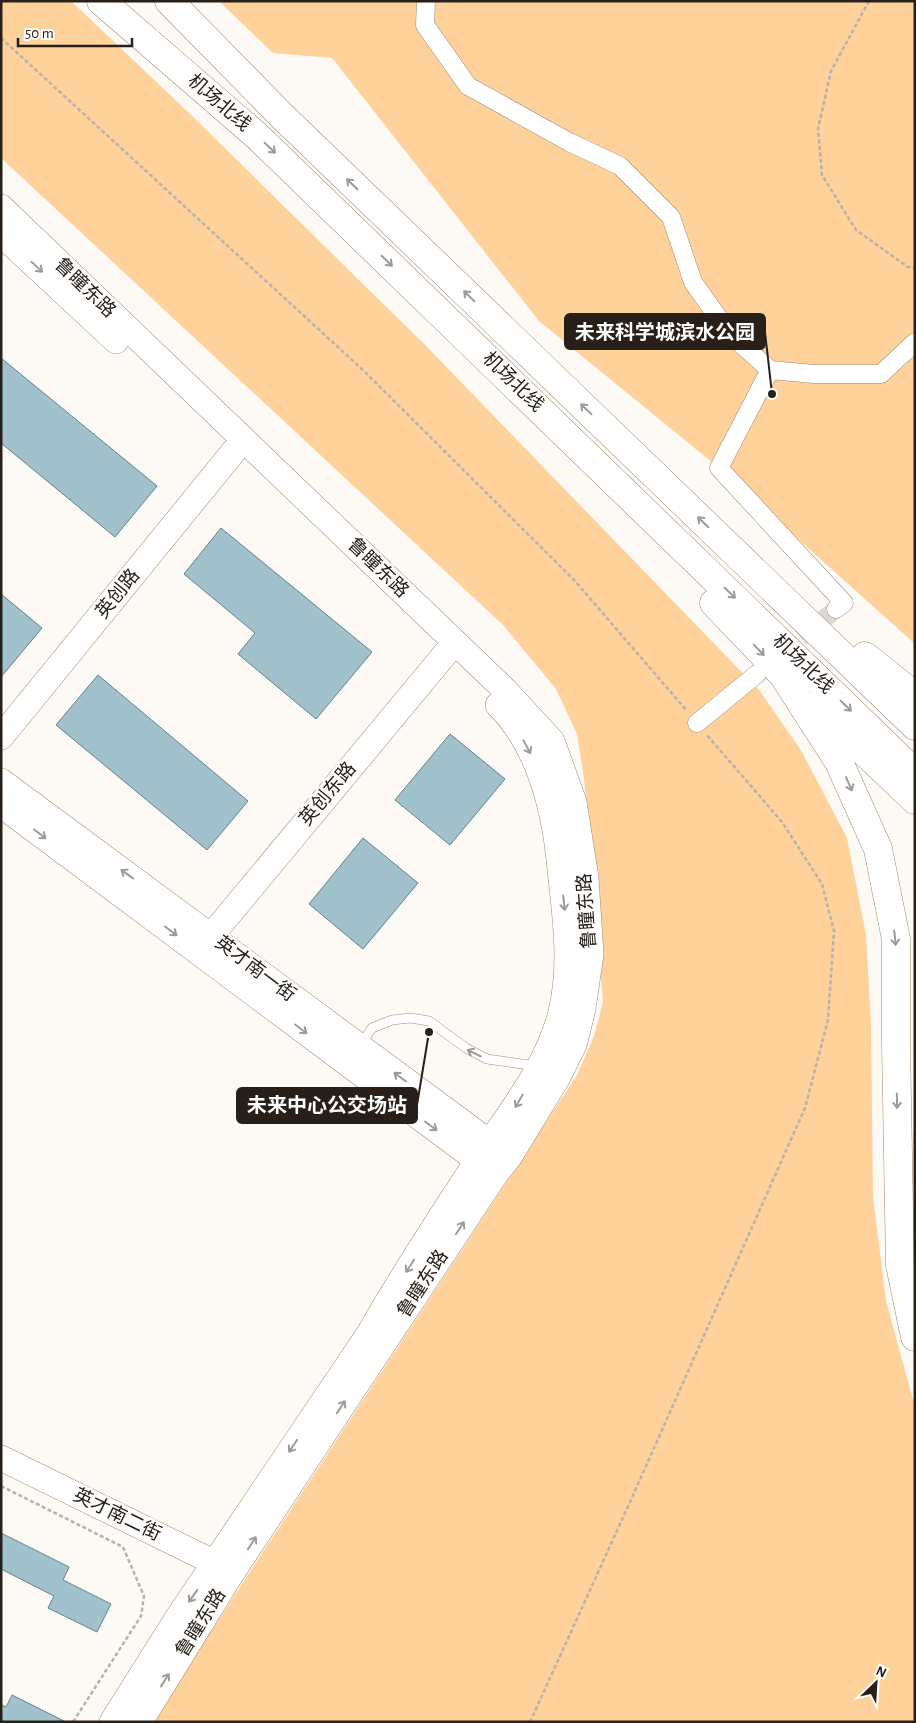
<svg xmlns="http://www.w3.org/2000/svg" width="916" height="1723" font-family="'Alegreya Sans','Noto Sans SC',sans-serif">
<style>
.green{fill:#ffd19b}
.building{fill:#a1c2cc;stroke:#62818b}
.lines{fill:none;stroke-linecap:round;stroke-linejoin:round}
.street-tunnel{stroke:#ddd8d3;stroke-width:18;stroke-dasharray:18 9;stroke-linecap:butt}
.lane-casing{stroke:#9d8a74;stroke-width:10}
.street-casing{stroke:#9d8a74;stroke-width:19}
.secondary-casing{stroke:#9d8a74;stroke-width:26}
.highway-casing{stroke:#9d8a74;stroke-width:29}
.path{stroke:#b6b1ab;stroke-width:2.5;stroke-dasharray:4 2.5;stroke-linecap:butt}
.lane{stroke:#fff;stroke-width:9}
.street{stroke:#fff;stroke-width:18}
.secondary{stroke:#fff;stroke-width:25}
.highway{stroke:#fff;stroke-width:28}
.oneway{stroke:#9e9b97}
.labels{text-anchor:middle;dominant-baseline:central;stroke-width:5;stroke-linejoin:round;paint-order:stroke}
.street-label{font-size:19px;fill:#282018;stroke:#fff}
.leader{fill:none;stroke:#282018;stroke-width:2}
.callout-dot{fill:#282018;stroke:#fff;stroke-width:2}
.callout{fill:#282018;stroke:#282018;stroke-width:2}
.callout-label{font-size:20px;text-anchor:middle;font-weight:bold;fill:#fff}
</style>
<rect width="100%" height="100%" fill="#fdf9f4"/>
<!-- green -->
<path class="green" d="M1 1H71L187 111 427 347 760 691 802 752 847 838 866 935 871 1024 873 1197 886 1301 915 1407V1722H151L577 1075 594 1036 603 1002 584 778 577 734 556 689 503 625 1 158Z
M219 1H915V644L719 468 539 321 332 58 273 53Z"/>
<!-- building -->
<path class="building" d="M1 358 157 486 115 537 1 443Z
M221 528 372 652 316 719 238 654 255 633 184 574Z
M1 594 42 628 1 677Z
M98 675 248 801 207 850 56 725Z
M450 734 505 779 450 845 395 800Z
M363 838 418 883 363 949 309 904Z
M1 1533 69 1567 63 1580 111 1604 97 1632 48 1608 54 1596 1 1569Z
M12 1695 66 1722H1V1705L6 1707Z"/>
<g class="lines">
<!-- street-tunnel -->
<path class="street-tunnel" d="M780 655 836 609"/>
<defs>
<path id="lane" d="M361 1044 372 1028 392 1020 410 1018 429 1021 466 1048 487 1059 536 1066"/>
<path id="street" d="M426 1 425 25 468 86 569 142 620 166 671 217 693 282 729 333 770 370 814 374H881L915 342
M770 370 719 468 844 603 836 609
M697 723 757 674"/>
<path id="secondary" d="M1 207 505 690 552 741 574 802 586 878 591 954 583 1009 574 1045 558 1077 510 1156 495 1175 230 1576 140 1722
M1 234 116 341
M1 737 234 451
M1 781 504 1153
M1 805 490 1170
M211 936 446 653
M1 1458 215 1563 228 1574
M112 1722 178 1617 368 1335C402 1276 439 1219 476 1163 507 1115 547 1069 561 1012 573 960 564 912 559 859 553 804 538 745 498 705"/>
<path id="highway" d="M101 1 257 136 915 773
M169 1 282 116 915 726
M714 603 783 675 839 762 878 849 896 939V1044L900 1265 915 1337
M865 656 915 696
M815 705 915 800"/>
</defs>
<!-- lane casing -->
<use href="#lane" class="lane-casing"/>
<!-- street casing -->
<use href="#street" class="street-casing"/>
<!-- secondary casing -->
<use href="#secondary" class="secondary-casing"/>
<!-- highway casing -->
<use href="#highway" class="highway-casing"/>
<!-- path -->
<path class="path" d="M869 1 831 71 818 129 822 175 856 230 908 267 915 268
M1 38 363 370 575 581 687 711
M1 1486 123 1547 144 1596 141 1616 73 1722
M530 1722 630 1502 805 1108 828 1020 834 931 822 884 782 822 706 734"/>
<!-- lane -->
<use href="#lane" class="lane"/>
<!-- street -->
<use href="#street" class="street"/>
<!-- secondary -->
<use href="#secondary" class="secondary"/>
<!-- highway -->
<use href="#highway" class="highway"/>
</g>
<!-- one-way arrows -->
<defs><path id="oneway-shaft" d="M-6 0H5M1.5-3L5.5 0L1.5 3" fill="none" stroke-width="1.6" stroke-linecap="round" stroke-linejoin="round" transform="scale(1.25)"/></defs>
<g class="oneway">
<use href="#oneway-shaft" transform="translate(270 148) rotate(44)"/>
<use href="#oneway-shaft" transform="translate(352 184) rotate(-136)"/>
<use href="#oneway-shaft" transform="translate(387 261) rotate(44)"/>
<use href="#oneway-shaft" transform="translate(37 267) rotate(43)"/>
<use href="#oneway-shaft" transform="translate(469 296) rotate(-136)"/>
<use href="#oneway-shaft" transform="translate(586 409) rotate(-136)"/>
<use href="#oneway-shaft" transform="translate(703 522) rotate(-136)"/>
<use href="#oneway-shaft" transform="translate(730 593) rotate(44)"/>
<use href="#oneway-shaft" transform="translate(759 650) rotate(46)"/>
<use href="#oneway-shaft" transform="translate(846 706) rotate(44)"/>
<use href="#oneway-shaft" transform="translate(527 747) rotate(62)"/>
<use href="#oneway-shaft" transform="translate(849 784) rotate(66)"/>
<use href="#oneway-shaft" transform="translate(40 834) rotate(37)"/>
<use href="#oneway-shaft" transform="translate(127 874) rotate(-144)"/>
<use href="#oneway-shaft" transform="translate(564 903) rotate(84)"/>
<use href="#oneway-shaft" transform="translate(171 931) rotate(37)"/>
<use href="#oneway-shaft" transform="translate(895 938) rotate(84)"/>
<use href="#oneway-shaft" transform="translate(301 1029) rotate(37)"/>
<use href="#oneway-shaft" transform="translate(474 1053) rotate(-154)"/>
<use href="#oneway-shaft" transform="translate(400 1077) rotate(-143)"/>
<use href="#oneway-shaft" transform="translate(519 1101) rotate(120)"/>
<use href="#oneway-shaft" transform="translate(897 1101) rotate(89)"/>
<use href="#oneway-shaft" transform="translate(431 1126) rotate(37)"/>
<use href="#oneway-shaft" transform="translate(460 1228) rotate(-57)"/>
<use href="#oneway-shaft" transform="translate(410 1266) rotate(123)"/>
<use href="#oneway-shaft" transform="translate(341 1407) rotate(-57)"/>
<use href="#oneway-shaft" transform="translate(293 1446) rotate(124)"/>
<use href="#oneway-shaft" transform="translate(252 1543) rotate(-57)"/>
<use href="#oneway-shaft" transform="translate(193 1596) rotate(125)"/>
<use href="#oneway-shaft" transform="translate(165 1680) rotate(-58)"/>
</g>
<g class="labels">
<!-- street labels -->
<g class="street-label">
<text transform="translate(219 103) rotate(41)">机场北线</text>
<text transform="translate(85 288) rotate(44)">鲁瞳东路</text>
<text transform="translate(513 382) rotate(44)">机场北线</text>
<text transform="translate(378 568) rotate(44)">鲁瞳东路</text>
<text transform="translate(118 594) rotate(-51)">英创路</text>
<text transform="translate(803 664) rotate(44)">机场北线</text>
<text transform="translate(328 794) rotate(-50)">英创东路</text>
<text transform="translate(587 911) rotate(-94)">鲁瞳东路</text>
<text transform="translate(255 969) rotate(37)">英才南一街</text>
<text transform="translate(423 1284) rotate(-57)">鲁瞳东路</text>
<text transform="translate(117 1515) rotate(26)">英才南二街</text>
<text transform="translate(201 1623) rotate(-58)">鲁瞳东路</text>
</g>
</g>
<!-- callouts -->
<path class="leader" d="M772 394L765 332M429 1032L417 1105"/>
<g class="callout-dot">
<circle cx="772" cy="394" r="5"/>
<circle cx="429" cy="1032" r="5"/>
</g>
<g class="callout">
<rect x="565" y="314" width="200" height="35" rx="5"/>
<rect x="237" y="1088" width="180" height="35" rx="5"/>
</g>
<g class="callout-label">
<text x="665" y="339">未来科学城滨水公园</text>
<text x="327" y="1112">未来中心公交场站</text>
</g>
<!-- border -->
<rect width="916" height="1723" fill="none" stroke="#282018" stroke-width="5"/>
<!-- north arrow -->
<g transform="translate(876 1683) rotate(25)" stroke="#ffffff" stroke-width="4" paint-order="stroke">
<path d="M0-4L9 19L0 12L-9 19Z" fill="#282018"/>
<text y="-8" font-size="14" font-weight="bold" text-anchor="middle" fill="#282018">N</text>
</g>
<!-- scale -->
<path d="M18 38v8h114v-8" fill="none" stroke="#282018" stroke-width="2.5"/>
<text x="25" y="38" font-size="15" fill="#282018" stroke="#ffffff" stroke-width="4" paint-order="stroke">50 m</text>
</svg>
